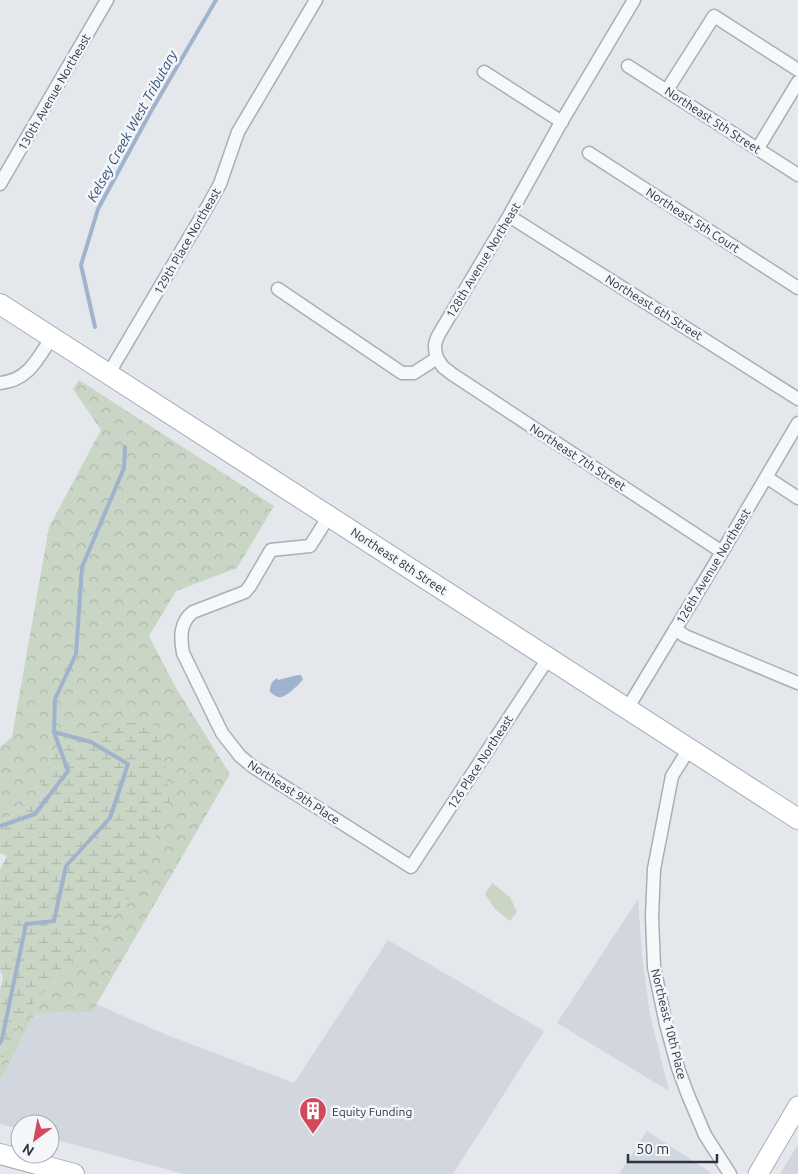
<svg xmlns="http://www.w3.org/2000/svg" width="798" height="1174" font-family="Ubuntu,sans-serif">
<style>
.built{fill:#d2d6de}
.forest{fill:url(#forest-crowns)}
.wetland{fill:url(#wetland-marsh)}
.green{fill:#c9d6c5}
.water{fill:#9fb4cc}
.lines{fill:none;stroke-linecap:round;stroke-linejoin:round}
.stream{stroke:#9fb4cc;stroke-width:4}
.street-casing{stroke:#a9aeb7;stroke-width:15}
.secondary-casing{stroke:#a9aeb7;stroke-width:21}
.primary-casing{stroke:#a3abb8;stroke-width:22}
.street{stroke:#f7f8fa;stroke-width:12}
.secondary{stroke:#fff;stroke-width:19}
.primary{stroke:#fff;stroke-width:20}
.labels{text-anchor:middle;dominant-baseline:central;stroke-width:5;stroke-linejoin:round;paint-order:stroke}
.street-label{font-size:12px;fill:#2b3445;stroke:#f4f6f9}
.poi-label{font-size:12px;fill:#2b3445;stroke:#f4f6f9;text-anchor:start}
.water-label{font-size:14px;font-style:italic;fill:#34527a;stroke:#f4f6f9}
</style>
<defs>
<pattern id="forest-crowns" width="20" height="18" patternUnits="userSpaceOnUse" patternTransform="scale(1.25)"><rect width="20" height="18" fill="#c9d6c5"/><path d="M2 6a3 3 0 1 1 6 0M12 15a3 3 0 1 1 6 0" fill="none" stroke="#adb8ab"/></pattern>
<pattern id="wetland-marsh" width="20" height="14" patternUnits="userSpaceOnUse" patternTransform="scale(1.25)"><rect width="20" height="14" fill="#c9d6c5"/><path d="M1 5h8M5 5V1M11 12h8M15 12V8" fill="none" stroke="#adb8ab"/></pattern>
</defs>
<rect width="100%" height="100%" fill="#e4e7ec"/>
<!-- built -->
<path class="built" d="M638 899 642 955 650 1015 669 1091 557 1023Z
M388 940 544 1031 453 1174H184L50 1138V1124H20V1129L0 1124V1081L35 1013 91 1012 96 1004 167 1035 294 1083Z
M647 1131 710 1172 711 1174H619Z
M798 1144V1174H780Z"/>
<!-- forest -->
<path class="forest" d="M79 380 274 506 237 568 176 591 149 636 176 688 230 774 92 1012 35 1013 0 1081V1064L28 1010 130 897 53 750 36 803 0 821V747L12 737 49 527 101 430 73 389Z"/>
<!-- wetland -->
<path class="wetland" d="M115 722 159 725 170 803 130 897 28 1010 0 1064V991L3 976 0 971V870L7 856 0 853V821L36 803 53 750Z"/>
<!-- green -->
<path class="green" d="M492 883 510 897 517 912 510 921 495 909 485 894Z"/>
<!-- water -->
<path class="water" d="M298 675H301L303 679C300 684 287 696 281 697 277 698 274 695 270 692 270 685 271 682 277 678L278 680Z"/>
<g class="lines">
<!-- stream -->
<path class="stream" d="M95 327 81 265 98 209 150 113 216 0
M0 826 35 814 68 771 54 732
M0 1043 2 1039 26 924 54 921 66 866 110 818 128 764 91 742 54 732 55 699 76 654 82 567 124 468 125 447"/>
<defs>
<path id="street" d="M628 66 798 175
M484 72 562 122
M667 90 714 16 798 70
M758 148 798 82
M589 153 798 288
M0 184 107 0
M509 216 798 399
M278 289 402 373H414L437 358C434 348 434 343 439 334L509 216 559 126 634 0
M437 358 443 367 452 374 722 552
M109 373 209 204 220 184 238 132 316 0
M0 383C29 380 37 359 52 337
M766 477 798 498
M329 516 310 546 271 550 250 586 245 592 193 612C180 622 180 637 183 653L222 733 240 756 252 766 411 867 549 657
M675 629 685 636 798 683
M627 709 722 552 798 423
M689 749 672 776 654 869 652 917 654 967 666 1024 678 1068 688 1095 705 1135 730 1174"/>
<path id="secondary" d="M758 1174 798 1106"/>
<path id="primary" d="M0 304 798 819
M0 1154 74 1174"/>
</defs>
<!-- street casing -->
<use href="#street" class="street-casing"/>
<!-- secondary casing -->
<use href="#secondary" class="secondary-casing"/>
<!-- primary casing -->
<use href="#primary" class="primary-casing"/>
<!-- street -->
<use href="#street" class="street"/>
<!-- secondary -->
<use href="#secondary" class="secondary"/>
<!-- primary -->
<use href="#primary" class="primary"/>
</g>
<!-- icons -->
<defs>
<symbol id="building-pin" viewBox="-11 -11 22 30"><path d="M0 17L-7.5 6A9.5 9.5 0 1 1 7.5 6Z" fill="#d1495b" stroke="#f4f6f9"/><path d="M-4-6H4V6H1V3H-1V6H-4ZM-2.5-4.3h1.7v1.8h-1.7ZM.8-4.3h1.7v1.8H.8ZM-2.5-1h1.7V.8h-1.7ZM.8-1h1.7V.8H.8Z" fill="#fff"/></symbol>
</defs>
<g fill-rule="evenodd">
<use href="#building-pin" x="297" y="1095" width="32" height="43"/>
</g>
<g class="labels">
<!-- street labels -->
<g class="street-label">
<text transform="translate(54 92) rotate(-60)">130th Avenue Northeast</text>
<text transform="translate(713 120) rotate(33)">Northeast 5th Street</text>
<text transform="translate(693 220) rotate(33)">Northeast 5th Court</text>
<text transform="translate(187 241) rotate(-60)">129th Place Northeast</text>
<text transform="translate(483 260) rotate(-59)">128th Avenue Northeast</text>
<text transform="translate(654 307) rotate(32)">Northeast 6th Street</text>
<text transform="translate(578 457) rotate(33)">Northeast 7th Street</text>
<text transform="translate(399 561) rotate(33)">Northeast 8th Street</text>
<text transform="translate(713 566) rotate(-59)">126th Avenue Northeast</text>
<text transform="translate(480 762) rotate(-57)">126 Place Northeast</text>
<text transform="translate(294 792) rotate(33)">Northeast 9th Place</text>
<text transform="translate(669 1024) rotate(76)">Northeast 10th Place</text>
</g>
<!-- poi labels -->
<g class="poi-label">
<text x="332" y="1111">Equity Funding</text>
</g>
<!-- water labels -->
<g class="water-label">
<text transform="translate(132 126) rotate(-61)">Kelsey Creek West Tributary</text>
</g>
</g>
<!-- north arrow -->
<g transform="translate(35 1139) rotate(212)"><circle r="24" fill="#f4f6f9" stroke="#a4a8b1"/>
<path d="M0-4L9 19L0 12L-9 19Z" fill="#d1495b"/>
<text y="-8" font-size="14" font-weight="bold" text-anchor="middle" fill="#2b3445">N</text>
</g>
<!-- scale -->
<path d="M628 1154v8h89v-8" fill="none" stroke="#2b3445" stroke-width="2.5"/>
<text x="636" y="1154" font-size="15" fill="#2b3445" stroke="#f4f6f9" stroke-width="4" paint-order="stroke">50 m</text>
</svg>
